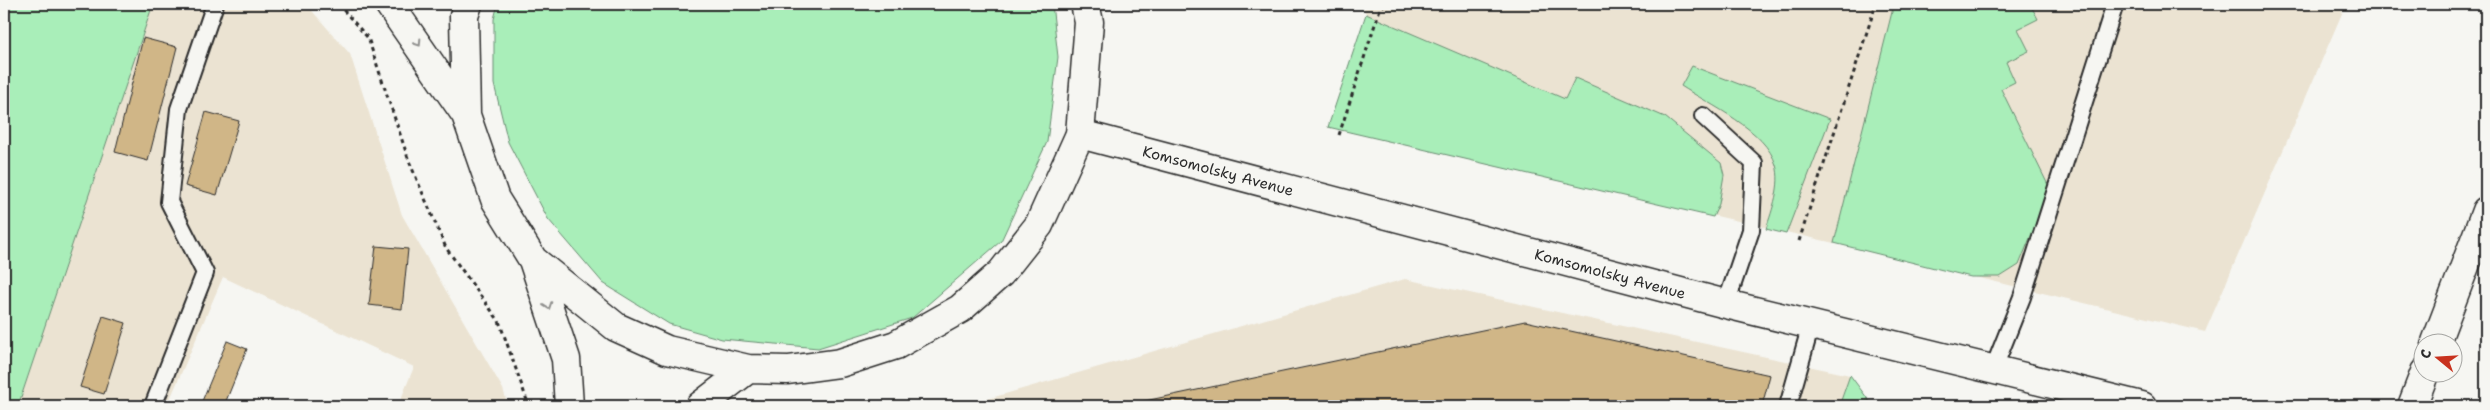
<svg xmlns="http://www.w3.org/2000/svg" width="2490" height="410" font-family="'Shantell Sans',sans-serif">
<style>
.built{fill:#ebe3d2}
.green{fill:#a9eeb9;stroke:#6a8c72}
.building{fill:#d0b687;stroke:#2b2b2b}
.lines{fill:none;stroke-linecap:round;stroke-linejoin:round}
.service-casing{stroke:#2b2b2b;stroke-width:20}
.minor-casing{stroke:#2b2b2b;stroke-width:31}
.tertiary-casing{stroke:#2b2b2b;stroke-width:31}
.primary-casing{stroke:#2b2b2b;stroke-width:31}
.path{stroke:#2b2b2b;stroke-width:3;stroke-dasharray:4 4;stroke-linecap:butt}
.service{stroke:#f6f6f2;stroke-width:16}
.minor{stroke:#f6f6f2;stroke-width:28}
.tertiary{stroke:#f6f6f2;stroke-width:28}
.primary{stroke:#f6f6f2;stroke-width:28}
.oneway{stroke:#90908e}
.labels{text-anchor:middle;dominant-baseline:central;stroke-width:4.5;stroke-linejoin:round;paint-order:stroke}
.street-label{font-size:15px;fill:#2b2b2b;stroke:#f6f6f2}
</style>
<rect width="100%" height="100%" fill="#f6f6f2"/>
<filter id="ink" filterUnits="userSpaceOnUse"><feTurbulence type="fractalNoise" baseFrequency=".02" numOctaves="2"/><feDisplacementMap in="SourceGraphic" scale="10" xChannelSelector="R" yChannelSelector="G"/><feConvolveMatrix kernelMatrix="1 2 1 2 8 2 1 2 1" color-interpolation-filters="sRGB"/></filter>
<g filter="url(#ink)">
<!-- built -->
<path class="built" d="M153 4H306L350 54 402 215 503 389 508 406H398L414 367 223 277 167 406H18Z
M1362 4H2346L2205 332 1834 243 1328 127 1366 14Z
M1405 279 1850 375 1839 406H963Z"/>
<!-- green -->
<path class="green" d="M4 4H153L18 406H4Z
M498 4H1052L1058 57 1047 142 1001 241 912 318 818 348 722 339 669 324 603 283 548 219 508 142 494 84V19Z
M1894 4H2030L2038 19 2018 29 2029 51 2006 62 2015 82 2001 89 2050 189 2019 265 2000 277H1971L1834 243Z
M1366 14 1565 99 1575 78 1665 117 1721 163 1724 175 1719 204 1713 217 1328 127Z
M1692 66 1830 119 1786 234 1766 229C1772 210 1782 185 1776 165 1766 130 1710 105 1681 86Z
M1850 375 1873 406H1839Z"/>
<!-- building -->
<path class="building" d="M143 38 177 47 148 161 115 152Z
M206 112 239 121 217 195 185 186Z
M376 246 408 249 402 309 369 305Z
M103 316 126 323 104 394 80 387Z
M1525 321 1770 375 1762 406H1121Z
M227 341 247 349 224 406H200Z"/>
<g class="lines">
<defs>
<path id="service" d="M1703 116 1754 163 1751 230 1726 304
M1993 370 2022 297 2115 4
M153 406 205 273 169 202 179 109 215 4
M1788 406 1811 325"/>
<path id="minor" d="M2436 342 2486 211
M2412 406 2425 372"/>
<path id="tertiary" d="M1080 134 1726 304 2142 406"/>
<path id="primary" d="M389 4 466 115
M468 4 464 16 466 115 495 199 533 260 616 327 667 350 748 369 788 370 840 363 896 345 960 309 1001 273 1039 225 1080 134 1089 22 1085 4
M533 260 566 359 569 406
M700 406 748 369"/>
</defs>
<!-- service casing -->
<use href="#service" class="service-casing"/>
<!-- minor casing -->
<use href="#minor" class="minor-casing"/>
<!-- tertiary casing -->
<use href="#tertiary" class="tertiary-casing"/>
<!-- primary casing -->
<use href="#primary" class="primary-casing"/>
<!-- path -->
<path class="path" d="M338 4 368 38 409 161 446 248 499 321 529 406
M2483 4 2486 9
M1339 135 1380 9 1385 4
M1799 241 1876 4"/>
<!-- service -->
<use href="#service" class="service"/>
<!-- minor -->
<use href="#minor" class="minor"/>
<!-- tertiary -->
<use href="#tertiary" class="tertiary"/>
<!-- primary -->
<use href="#primary" class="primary"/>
</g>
<!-- one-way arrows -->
<defs><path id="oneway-chevron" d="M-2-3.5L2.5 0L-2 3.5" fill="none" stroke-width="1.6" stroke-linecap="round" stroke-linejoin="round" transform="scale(1.25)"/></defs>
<g class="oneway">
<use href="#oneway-chevron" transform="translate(418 43) rotate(57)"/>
<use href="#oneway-chevron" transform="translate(548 306) rotate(71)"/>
</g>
</g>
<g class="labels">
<!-- street labels -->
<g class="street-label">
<text transform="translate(1218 171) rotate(15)">Komsomolsky Avenue</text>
<text transform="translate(1610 274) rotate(15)">Komsomolsky Avenue</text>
</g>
</g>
<!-- margin -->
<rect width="2490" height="410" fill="none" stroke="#f6f6f2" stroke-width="20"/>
<rect x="10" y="10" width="2470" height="390" fill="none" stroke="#2b2b2b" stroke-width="2" filter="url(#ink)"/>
<!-- north arrow -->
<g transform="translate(2438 358) rotate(288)"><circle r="24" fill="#f6f6f2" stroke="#a5a5a2"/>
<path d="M0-4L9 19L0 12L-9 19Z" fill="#c8321e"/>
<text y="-8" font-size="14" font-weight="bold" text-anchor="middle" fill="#2b2b2b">С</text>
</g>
</svg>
